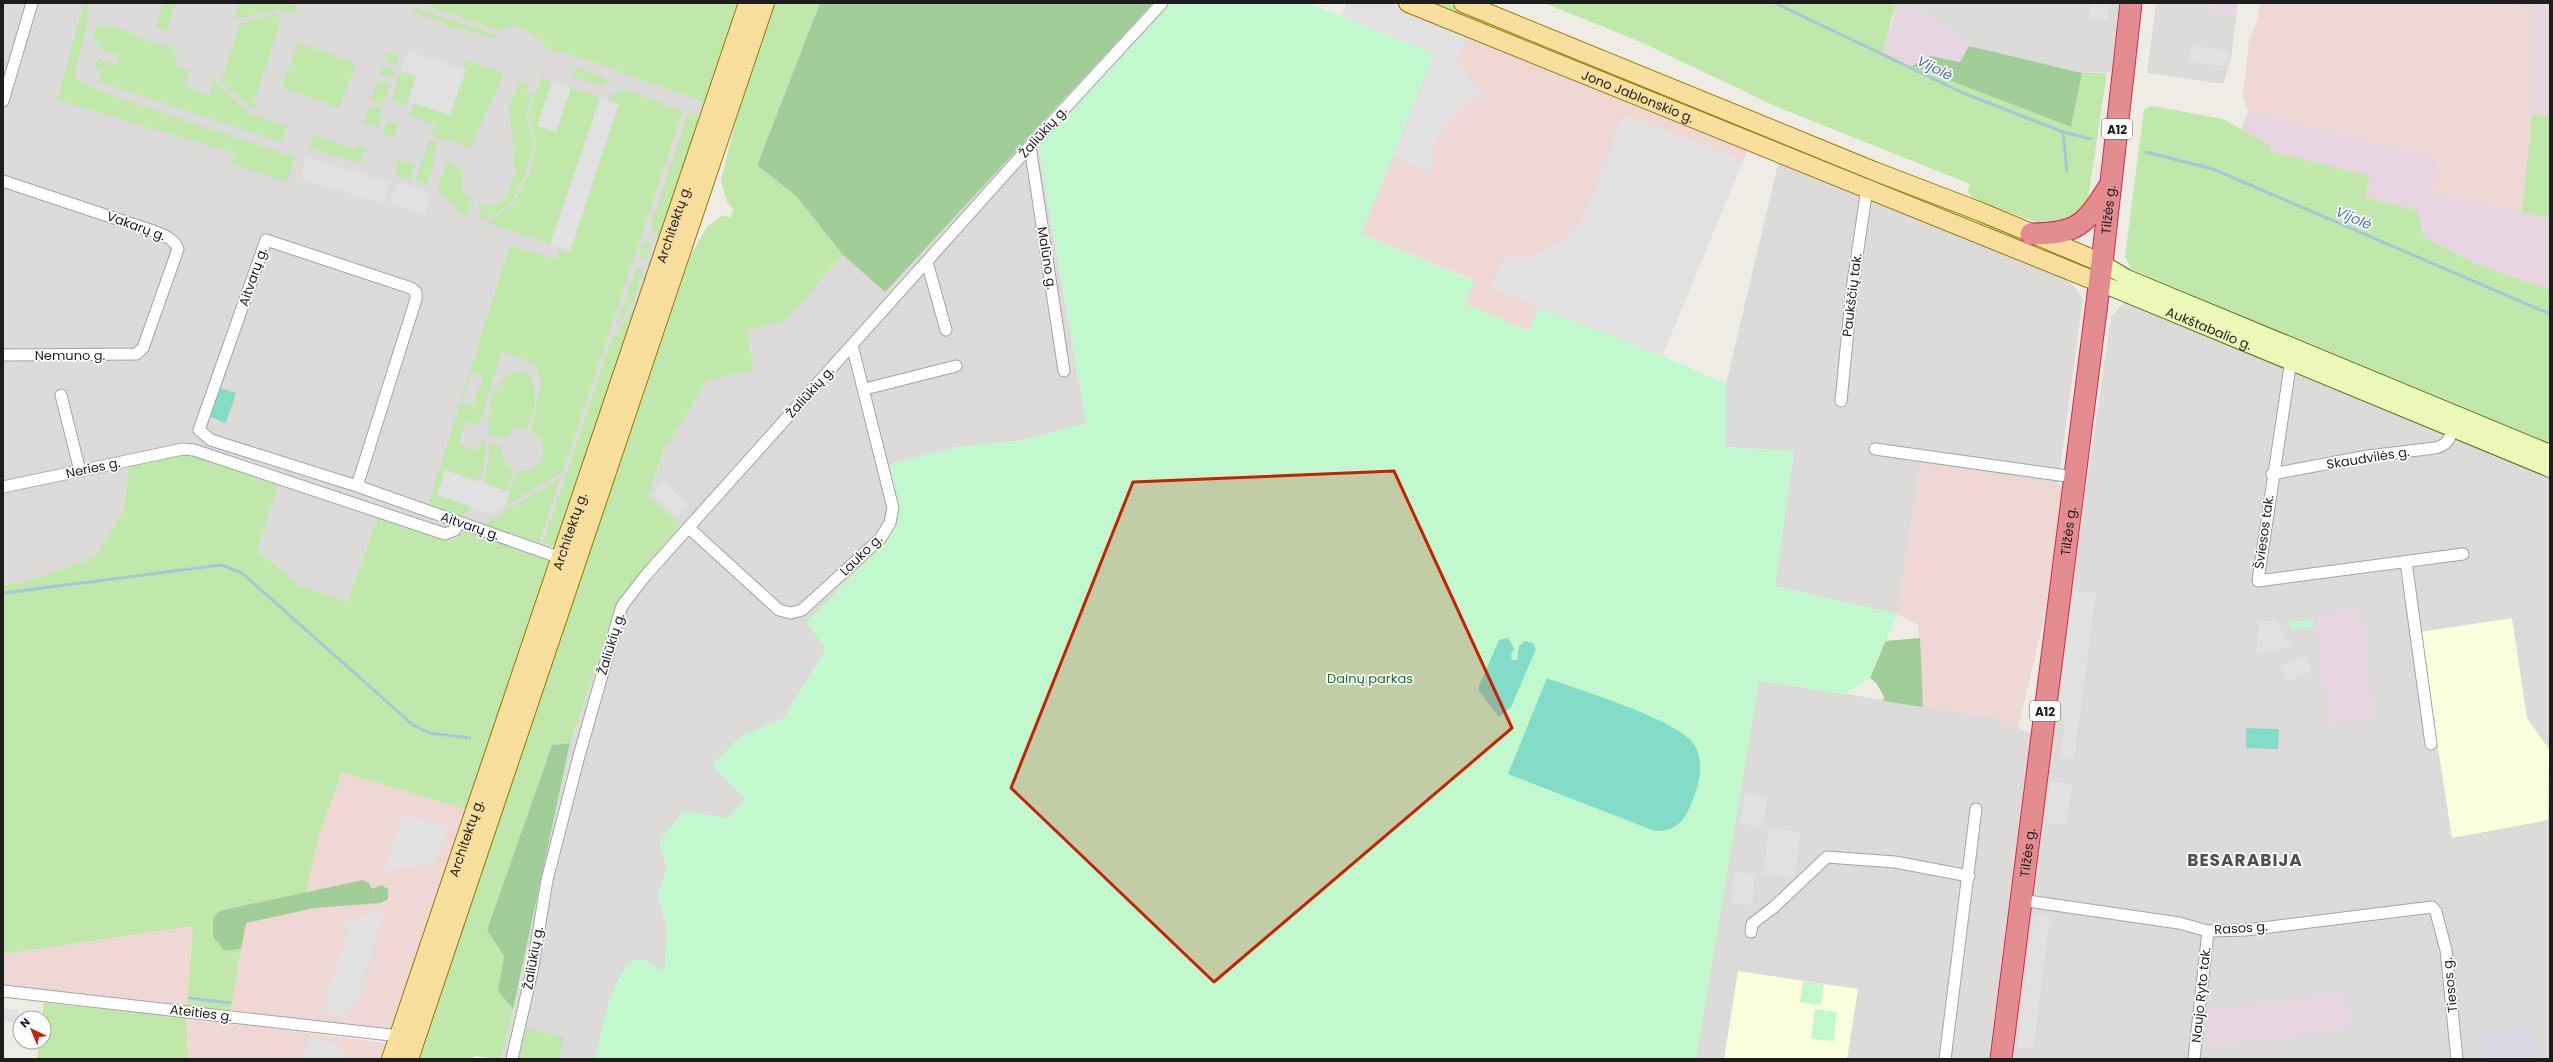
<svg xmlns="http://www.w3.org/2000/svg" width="2553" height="1062" font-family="Poppins,sans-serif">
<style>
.residential{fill:#dcdbda}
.commercial{fill:#efd8d3}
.industrial{fill:#e7d6e1}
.education{fill:#f9fedd}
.grass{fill:#bfe8aa;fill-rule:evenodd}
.forest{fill:#a1cd99}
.park{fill:#c1f8ce}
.pitch{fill:#83dcc7}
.parking{fill:#e1e1e1}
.plaza{fill:#dad8e4}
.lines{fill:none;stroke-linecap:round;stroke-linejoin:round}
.stream{stroke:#a5c7db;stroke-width:3}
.street-casing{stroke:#a4a4a4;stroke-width:13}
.secondary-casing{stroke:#567108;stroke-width:18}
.primary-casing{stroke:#937904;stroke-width:20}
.highway-casing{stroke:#d5284a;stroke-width:23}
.street{stroke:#fff;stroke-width:11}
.secondary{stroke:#ebf8b8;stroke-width:16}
.primary{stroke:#f9df9e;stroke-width:18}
.highway{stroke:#e48d90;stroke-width:21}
.marked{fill:#c62205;fill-opacity:0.2;stroke:#c62205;stroke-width:3;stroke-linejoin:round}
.labels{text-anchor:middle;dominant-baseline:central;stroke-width:3.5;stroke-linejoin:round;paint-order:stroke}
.shield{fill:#fff;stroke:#616161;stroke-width:1}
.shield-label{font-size:12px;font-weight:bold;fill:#1d1d1d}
.street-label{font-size:13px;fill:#1d1d1d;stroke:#fff}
.park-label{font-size:13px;fill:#0e7927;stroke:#fff}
.water-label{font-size:14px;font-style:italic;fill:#4c6dab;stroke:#fff}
.district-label{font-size:17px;font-weight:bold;letter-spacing:1px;fill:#505050;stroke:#fff}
</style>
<rect width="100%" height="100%" fill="#eeece4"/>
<!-- residential -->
<path class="residential" d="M3 3H419L501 31 512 25 528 30 549 49 591 61 706 103 560 541 551 546 547 557 454 540 378 517 347 602 298 585 257 550 129 464 124 509 95 557 24 582 3 585Z
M1896 3H2120L2111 72 2082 73 1969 46 1924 13 1905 7 1894 16Z
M2156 3H2211L2210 11 2236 17 2231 59 2223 84 2147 73Z
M1035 129 1086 423 1024 440 957 447 889 464 898 507V524L874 553 807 622 826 649 783 719 739 737 745 799 727 819 683 811 659 843 667 868 658 895 667 930 665 968 662 971 646 960 611 997 595 1059H501L570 743 618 603 680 524 648 496 663 451 708 381 754 370 747 331 786 320 843 255 885 291Z
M1779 160 2063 278 2075 287 2083 299 2058 484 1921 463 1897 614 1775 586 1794 451 1725 447 1726 384Z
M2125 302 2550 472V1059H2012L2075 564 2111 317Z
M1759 680 1996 718 2031 734 1989 1059H1696Z"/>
<!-- commercial -->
<path class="commercial" d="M1347 3H1394L1749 146 1662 356 1539 308 1529 331 1464 304 1474 280 1361 234 1434 54Z
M2260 3H2482L2534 8 2532 114 2522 213 2431 194 2438 158 2248 112 2243 96 2249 41 2257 21Z
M1921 463 2058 484 2063 488 2047 606 2018 729 1996 718 1923 707 1918 625 1897 614Z
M342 772 468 810 390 1031 231 1010 241 950 219 911 306 893 319 835Z
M193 926 187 1007 3 988V954Z
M186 1017 385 1043 380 1059H188Z"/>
<!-- industrial -->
<path class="industrial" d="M2211 3H2238L2236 17 2210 11Z
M2482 3H2550V116L2532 114 2533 8Z
M1905 7 1924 13 1969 46 1960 62 1931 56 1912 66 1883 52 1894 16Z
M2248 112 2438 158 2431 194 2550 218V290L2472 262 2424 237 2417 210 2365 197 2370 176 2270 151 2241 129Z
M2362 609 2374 719 2328 725 2316 615Z
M2346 992 2351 1028 2208 1048 2203 1012Z"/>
<!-- education -->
<path class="education" d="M2512 618 2527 718 2549 749 2548 820 2452 838 2420 632Z
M1738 971 1858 989 1847 1059H1724Z"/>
<!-- grass -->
<path class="grass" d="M84 3H88L87 28 74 73 77 80 107 94 295 157 287 182 231 164 234 153 57 100Z
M163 3H175L167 30 156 27Z
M239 3H289L296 6 298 14 279 9 239 18 234 17Z
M419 3H738L706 103 591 61 549 49 528 30 513 25 501 31Z
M771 3H820L757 165 797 197 843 255 786 320 747 331 754 370 708 381 663 451 648 496 681 524 618 603 570 743 552 745 487 930 504 956 498 991 513 1009 501 1059 475 1056 470 1059H417L691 255 707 227 722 215 730 218 734 209 727 202 721 180 747 77Z
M1424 3H1447L1859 171 1823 159 1796 154Z
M1544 3H1896L1883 52 1912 66 2071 127 2082 73H2107L2087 205 2077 220 2046 226 1975 200 1968 192 1970 184 1775 106 1641 42Z
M413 8 497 35 496 39 456 27 457 31 449 28 447 24 412 12Z
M277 13 276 17 281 19 252 109 221 82 240 24Z
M100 24 135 34V37L174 49 177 57 174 65 189 71 184 86 209 96 213 85 210 83 211 78 248 113 287 126 281 142 97 81 102 71 94 68 98 59 117 65 120 56 101 49 93 38 96 28Z
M298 43 356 63 339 108 282 87Z
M388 52 399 58 397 65 384 62Z
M465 60 504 73 471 148 431 135 435 125 410 116 414 104 466 70 463 69Z
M383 67 395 71 392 79 380 75Z
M574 67 605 78 607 83 602 86 570 76 575 72Z
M401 71 416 76 406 106 391 100Z
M542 76 552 82 537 126 556 132 571 88 591 94 600 99 550 244 486 223 512 205 530 172 536 147 528 112Z
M378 80 390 84 383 104 371 100Z
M519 82 528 85 526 92 532 94 526 113 534 147 522 182 513 199 502 210 496 214 477 220 481 215 480 205C507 209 510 189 516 168L513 167 515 149 511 148 514 140 510 137 513 130 510 129 512 121 509 120 512 112 508 110Z
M623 89 683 111 563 472 505 506 517 471 531 470 542 461C546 447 543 437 530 430L542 382 535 363 502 351 479 425 466 421 459 443 477 451 482 441 485 442V459L479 482 445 471 437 495 471 506 469 511 461 516 428 505 510 245 558 260V249L567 253 570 251 618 104 610 100V96ZM472 372 482 376 483 382 478 389 474 404H461Z
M370 106 381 109 379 117 381 120 378 128 363 124Z
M2152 106 2223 119 2271 146 2270 151 2370 176 2365 197 2417 210 2424 237 2472 262 2550 290V443L2132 270 2125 256 2144 109Z
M689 112 702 116 662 235 655 234 651 226Z
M2532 114 2550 116V218L2522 213Z
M387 121 397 125 393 138 382 135Z
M313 134 355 149 357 145 365 148 360 163 309 148Z
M429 140 438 143 431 161 435 162 427 184 416 180Z
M399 160 415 165 410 180 394 174Z
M447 162 463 171C459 183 463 196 474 203L468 207 470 215 462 214 437 188Z
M1913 198 1940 204 2072 259 2007 235 1950 217Z
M645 241 652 243 646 259 639 257Z
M637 268 643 270 632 304 616 326Z
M633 308 634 320 560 541 551 546 543 543 610 343Z
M514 372C546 370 534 412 527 429L514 428 504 439 489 435C487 410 490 384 514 372Z
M490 443 501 446C502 458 504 464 514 470L507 491 485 484Z
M185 454 210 459 278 486 257 550 298 585 347 602 378 517 453 540 468 529 547 557 552 564 468 810 342 772 319 835 306 893 219 911 225 951 241 949 231 1010 187 1007 193 926 3 954V585L24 582 95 557 124 509 129 464Z
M560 478 539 543 485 524Z
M44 1003 186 1017 188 1059H37L39 1042H44V1018H42Z
M527 1028 564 1037 559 1059H518Z"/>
<!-- forest -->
<path class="forest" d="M820 3H1153L885 292 843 255 797 197 757 165Z
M1969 46 2082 73 2071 127 1912 66 1931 56 1960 62Z
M1920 638 1923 707 1883 701 1884 697 1877 684 1870 678 1885 641Z
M570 743 513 1009 498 991 504 956 487 930 552 745Z
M363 880 369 883 372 889 381 885 388 889V899L381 903 314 908 246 923 241 949 225 951 213 937V918L219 911Z"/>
<!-- park -->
<path class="park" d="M1168 3H1308L1434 54 1361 234 1474 281 1465 304 1529 331 1539 308 1662 356 1726 384 1725 447 1794 451 1775 586 1897 614 1870 678 1844 694 1759 681 1696 1059H595C603 1026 608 987 631 960H646L662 971 665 967 667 930 658 895 667 868 659 843 683 811 727 818 745 799 712 765 739 737 783 719 826 649 806 622C821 607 896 536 898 522 901 504 893 482 889 464L957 447 1024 440 1086 423 1038 144Z
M2313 619 2314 626 2291 630 2290 622Z
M1803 981 1824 984 1821 1005 1800 1002Z
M1815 1009 1837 1012 1834 1041 1811 1039Z"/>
<!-- pitch -->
<path class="pitch" d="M220 388 236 393 226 423 210 417Z
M1508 638 1514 648 1511 655 1512 660H1517L1519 646 1525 641 1533 643 1536 649 1511 707 1499 717 1479 691V686L1499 640Z
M1547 678C1578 690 1681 720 1695 746 1705 763 1699 786 1692 802 1685 820 1676 832 1655 831L1508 774Z
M2246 728 2279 729 2278 749 2246 748Z"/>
<!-- parking -->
<path class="parking" d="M1347 3H1394L1470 34 1456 61 1482 95 1464 105 1447 122 1434 144 1430 173 1393 156 1434 54 1341 16Z
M2091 3H2110L2107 20 2089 17Z
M2191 45 2229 51 2227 67 2188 61Z
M408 51 466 70 450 115 409 102 416 76 401 71Z
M552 82 571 88 556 132 537 126Z
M600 99 619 104 570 251 550 244Z
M1623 115 1743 160 1662 356 1490 287 1505 257H1531L1565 240 1576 226 1586 212Z
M307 157 390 183 383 204 300 178Z
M397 182 432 195 425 215 390 204Z
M445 470 510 492 505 506 493 514 437 495Z
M664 482 688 504 678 517 653 495Z
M2074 591 2096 593 2074 759 2060 757 2065 720 2057 716Z
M2276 620 2291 647 2256 654 2259 622Z
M2305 655 2312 671 2288 682 2280 667Z
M2050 781 2072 784 2066 825 2045 822Z
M1745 793 1767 796 1763 827 1740 824Z
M403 814 447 827 435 863 384 871Z
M1769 828 1800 832 1795 878 1763 874Z
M1734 872 1755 874 1752 905 1731 903Z
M385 909 356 1004 350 1005 345 1019 322 1012 348 929 339 926 356 918Z
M2034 914 2050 916 2033 1049 2017 1048Z
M3 1008 18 1010 17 1023 3 1021Z
M309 1036 338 1045 340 1051 345 1053 343 1059H302Z"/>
<!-- plaza -->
<path class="plaza" d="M2531 1025 2536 1059H2487L2482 1034Z"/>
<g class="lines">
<!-- stream -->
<path class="stream" d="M1775 3 1963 93 2063 132 2091 139
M2063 132 2067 171
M2146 152 2213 169 2550 314
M3 593 221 565 242 573 413 725 430 733 470 738
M190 998 230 1003"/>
<defs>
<path id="street" d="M3 101 32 3
M1030 146 1064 371
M3 181 153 231C163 235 174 238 178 249L143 348 136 354 3 355
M927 262 946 330
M2291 360 2258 581 2463 554
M865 389 956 366
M61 395 80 471
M1841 401 1852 289 1867 189
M1875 449 2074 477
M2272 474 2368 456 2435 448C2447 445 2449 440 2453 429
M357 486 416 299V292L411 288 266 240 199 430 211 440 357 486 561 558
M3 487 183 449 194 450 445 534 455 530 459 522
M689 528 779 610 791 613 802 610 880 539 890 523 893 508 852 345
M2406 562 2431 744
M2021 900 2179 923 2208 931 2246 930 2432 907 2436 912 2446 950 2457 1059
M1751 932 1752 924 1774 907 1827 857 1895 862 1969 876
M3 991 399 1036
M512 1059 532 971 547 880 579 756 618 619 622 606 646 575 1030 146 1162 3
M1945 1059 1976 809
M2194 1059 2208 931"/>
<g id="secondary">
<path d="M2102 263 2127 278 2550 453"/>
<path id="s1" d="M2100 283 2550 469"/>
</g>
<g id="primary">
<path id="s2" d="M1408 3 2100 283"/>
<path d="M1463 3 1874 171 1981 212 2102 263"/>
<path id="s3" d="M391 1059 748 3"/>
<path d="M409 1059 765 3"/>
</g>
<g id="highway">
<path d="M2031 234C2077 234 2085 225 2109 187"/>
<path id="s4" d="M2001 1059 2102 263 2131 3"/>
</g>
</defs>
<!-- street casing -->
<use href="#street" class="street-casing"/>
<!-- secondary casing -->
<use href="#secondary" class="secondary-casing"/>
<!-- primary casing -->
<use href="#primary" class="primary-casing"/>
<!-- highway casing -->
<use href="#highway" class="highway-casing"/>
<!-- street -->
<use href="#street" class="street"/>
<!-- secondary -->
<use href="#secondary" class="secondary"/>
<!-- primary -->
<use href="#primary" class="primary"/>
<!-- highway -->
<use href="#highway" class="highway"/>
</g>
<!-- marked area -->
<path class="marked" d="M1394 471 1512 728 1214 982 1011 788 1133 482Z"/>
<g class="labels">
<!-- shield labels -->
<g class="shield">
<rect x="2102" y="119" width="30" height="20" rx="3"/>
<rect x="2030" y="701" width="30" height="20" rx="3"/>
</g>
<g class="shield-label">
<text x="2117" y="129">A12</text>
<text x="2045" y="711">A12</text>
</g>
<!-- street labels -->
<g class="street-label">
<text stroke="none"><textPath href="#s2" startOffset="248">Jono Jablonskio g.</textPath></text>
<text transform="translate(1043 132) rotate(-48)">Žaliūkių g.</text>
<text stroke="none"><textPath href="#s4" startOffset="856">Tilžės g.</textPath></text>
<text stroke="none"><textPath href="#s3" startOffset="881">Architektų g.</textPath></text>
<text transform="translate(136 226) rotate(20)">Vakarų g.</text>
<text transform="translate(1047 258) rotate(81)">Malūno g.</text>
<text transform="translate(253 277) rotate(-71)">Aitvarų g.</text>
<text transform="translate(1852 295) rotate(-83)">Paukščių tak.</text>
<text stroke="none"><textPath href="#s1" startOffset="118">Aukštabalio g.</textPath></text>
<text x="70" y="355">Nemuno g.</text>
<text transform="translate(810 392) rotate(-48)">Žaliūkių g.</text>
<text transform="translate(2368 458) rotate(-9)">Skaudvilės g.</text>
<text transform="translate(93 468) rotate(-12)">Neries g.</text>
<text transform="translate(470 526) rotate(19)">Aitvarų g.</text>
<text stroke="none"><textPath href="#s3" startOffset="557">Architektų g.</textPath></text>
<text stroke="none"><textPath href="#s4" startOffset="532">Tilžės g.</textPath></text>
<text transform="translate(2264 532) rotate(-82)">Šviesos tak.</text>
<text transform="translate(861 555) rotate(-44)">Lauko g.</text>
<text transform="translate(611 644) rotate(-73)">Žaliūkių g.</text>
<text stroke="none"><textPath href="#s3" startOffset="233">Architektų g.</textPath></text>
<text stroke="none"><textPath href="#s4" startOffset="208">Tilžės g.</textPath></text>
<text transform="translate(2241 928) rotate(-4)">Rasos g.</text>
<text transform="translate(533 958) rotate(-80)">Žaliūkių g.</text>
<text transform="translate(2450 985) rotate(-96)">Tiesos g.</text>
<text transform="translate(2201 995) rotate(-84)">Naujo Ryto tak.</text>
<text transform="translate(201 1013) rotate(7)">Ateities g.</text>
</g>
<!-- park labels -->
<g class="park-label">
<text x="1370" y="678">Dainų parkas</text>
</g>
<!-- water labels -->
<g class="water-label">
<text transform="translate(1935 68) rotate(26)">Vijolė</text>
<text transform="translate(2354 218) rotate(23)">Vijolė</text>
</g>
<!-- district labels -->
<g class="district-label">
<text x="2245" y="860">BESARABIJA</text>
</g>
</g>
<!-- border -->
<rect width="2553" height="1062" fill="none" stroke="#1d1d1d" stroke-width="8"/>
<!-- north arrow -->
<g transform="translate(32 1030) rotate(316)"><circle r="19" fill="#ffffff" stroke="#a5a5a5"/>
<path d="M0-3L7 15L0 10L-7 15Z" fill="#c62205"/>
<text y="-6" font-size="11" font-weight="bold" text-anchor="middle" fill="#1d1d1d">N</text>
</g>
</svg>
